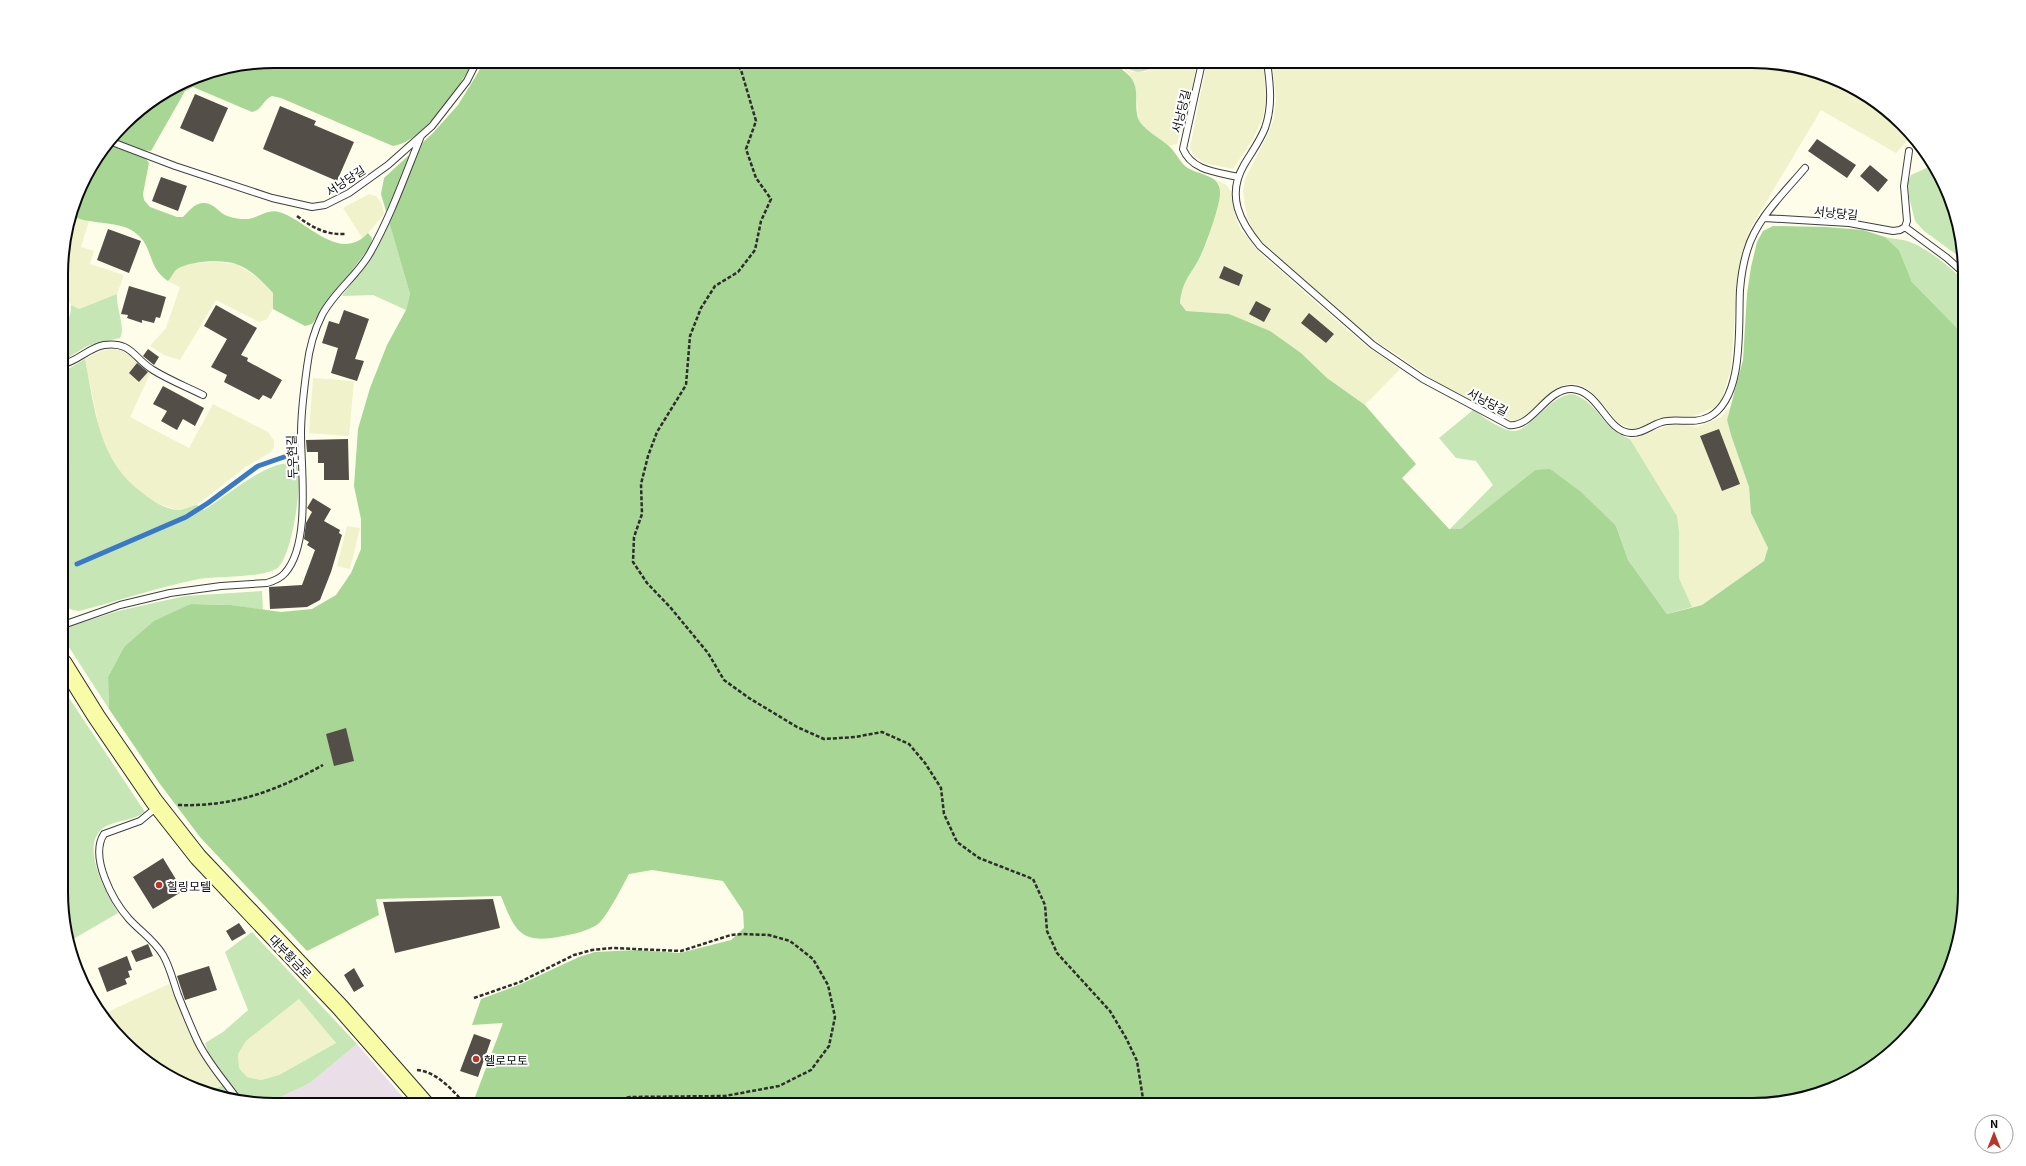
<svg xmlns="http://www.w3.org/2000/svg" width="2026" height="1166" font-family="Georgia,'Noto Sans KR',serif">
<style>
.industrial{fill:#eadfe9}
.farmland{fill:#f0f2cb}
.green{fill:#c7e6b5;fill-rule:evenodd}
.forest{fill:#a8d695}
.cemetery{fill:#cedebc}
.lines{fill:none;stroke-linecap:round;stroke-linejoin:round}
.stream{stroke:#3a79c8;stroke-width:5}
.building{fill:#534e47}
.lane-casing{stroke:#3e3e3e;stroke-width:8}
.secondary-casing{stroke:#2d2d2d;stroke-width:19}
.path{stroke:#2d2d2d;stroke-width:2.5;stroke-dasharray:4 2;stroke-linecap:butt}
.lane{stroke:#fff;stroke-width:6}
.secondary{stroke:#f9fca6;stroke-width:17}
.poi-dot{fill:#b53729;stroke:#fff;stroke-width:1.5}
.labels{text-anchor:middle;dominant-baseline:central;stroke-width:4;stroke-linejoin:round;paint-order:stroke}
.street-label{font-size:12px;fill:#0b0b0b;stroke:#fff}
.poi-label{font-size:12px;fill:#0b0b0b;stroke:#fff;text-anchor:start}
.rim{fill:none;stroke:#0b0b0b;stroke-width:2}
</style>
<rect width="100%" height="100%" fill="#fefde9"/>
<!-- industrial -->
<path class="industrial" d="M357 1044 407 1102 404 1105 266 1104 310 1083Z"/>
<!-- farmland -->
<path class="farmland" d="M1114 61H1120L1132 72H1145L1166 61H1194L1195 72 1193 87 1177 144 1169 146 1150 134 1139 120 1135 84 1128 73Z
M1207 61H1263L1266 98 1263 117 1253 139 1233 169 1204 163 1195 157 1190 148Z
M1272 61H1752L1807 68 1858 89 1893 114 1911 136 1896 153 1821 110 1750 229 1743 251 1737 282 1731 369 1722 398 1715 407 1694 416 1664 417 1643 426 1633 429 1618 423 1597 397 1586 388 1576 384 1564 385 1553 391 1522 418 1516 420H1511L1440 384 1366 334 1265 245 1255 234 1247 217 1243 191 1245 179 1268 134 1274 118 1276 100Z
M1211 177 1226 185 1231 191 1236 219 1241 230 1260 253 1345 328 1369 348 1400 369 1365 405 1327 378 1301 353 1229 314 1186 311 1180 303 1181 288 1200 258 1208 239 1220 193 1219 184Z
M369 194 376 196 382 204 384 214 363 239 343 208Z
M72 216 89 221 81 247 94 251 90 264 124 275 117 294 79 309 71 305 63 290V246Z
M215 262 236 264 260 279 273 293V309L267 319 259 322 216 300 180 360 164 355 150 346 166 328 180 287 168 281 176 269 192 263Z
M112 349 121 350 129 355 150 374 130 417 189 448 213 404 268 432 274 441V447L271 452 247 466 197 505 177 510 157 503 136 489 120 472 106 450 100 433 85 359 102 350Z
M313 378 354 381 349 436 309 433Z
M1730 407 1727 420 1731 435 1749 487 1751 513 1768 548 1764 561 1702 605 1692 607 1679 578V531L1677 516 1630 439 1667 426 1678 424 1698 427 1721 417Z
M347 526 360 528 350 569 337 566Z
M85 972 103 1014 169 984 197 1048 223 1085 217 1088 219 1096 216 1097 168 1077 124 1043 97 1010 79 974Z
M299 999 336 1043 279 1075 261 1080 247 1077 239 1068 238 1053 246 1041Z"/>
<!-- green -->
<path class="green" d="M1933 165 1954 206 1964 260 1924 231 1915 221 1909 197 1908 182 1911 175Z
M389 221 410 294 406 310 373 295 342 296 371 256Z
M1885 237C1893 239 1903 239 1910 242 1930 250 1949 266 1964 281L1965 344 1958 329 1912 282 1899 250Z
M117 294C116 309 126 328 120 338L87 346 66 359H63V325C70 319 71 314 71 305L79 309Z
M85 359C95 409 98 462 144 494 153 501 165 509 177 510 183 510 191 506 197 505L204 510C224 498 274 454 297 465 303 482 292 560 276 569 260 578 219 576 199 579 158 587 119 601 79 611 71 610 67 609 63 602V372Z
M1572 394C1590 399 1597 413 1609 426 1615 432 1622 436 1630 439L1677 516 1679 531V578L1692 607 1667 614 1628 560 1616 526 1535 470 1461 530H1449L1493 485 1476 461 1456 458 1439 438 1473 410C1484 417 1499 429 1512 431 1529 433 1548 396 1572 394Z
M262 591 263 610 231 605 191 604 124 647 108 677 109 709 65 641C63 633 64 631 71 626L118 611 185 596Z
M63 689 145 812C131 822 115 820 103 828 79 846 107 894 118 913L68 942 63 920Z
M252 932 357 1044 310 1083 266 1104 240 1101 211 1060 205 1043 223 1032 248 1010 225 952ZM299 999 336 1043 279 1075 261 1080 247 1077 239 1068 238 1054 246 1041Z
M223 1085 233 1100 216 1097 219 1096 217 1088Z"/>
<!-- forest -->
<path class="forest" d="M274 61H473C461 86 422 143 393 146L281 98 272 96C263 100 262 110 252 112L193 87 185 91 151 151 144 150 114 139 133 114 193 77Z
M482 61H1114C1120 70 1130 73 1134 83 1139 94 1133 111 1140 122 1148 133 1160 138 1170 147 1175 152 1178 158 1183 164 1193 176 1221 172 1220 193 1220 206 1205 248 1199 259 1189 277 1182 282 1180 303L1186 311 1229 314 1270 331 1301 353 1327 378 1365 405 1416 464 1402 478 1449 529H1461L1535 470 1550 469 1581 492 1616 526 1628 560 1667 614 1702 605 1764 561 1768 548 1751 513 1749 487 1731 435 1727 420 1743 360 1747 294 1751 267 1757 242 1763 231 1773 226 1826 227 1863 230 1885 237 1899 250 1912 282 1958 329 1965 344V906L1958 947 1937 998 1903 1042 1859 1076 1820 1094 1766 1105H472L503 1023 472 1025 481 999 521 984 579 957 595 952 636 950 680 953 731 940 744 928 743 911 723 881 652 870 629 874C623 885 607 917 598 924 588 931 574 934 563 936 521 945 515 932 501 896L376 899 379 915 307 951 200 837 160 784 109 709 108 677 124 647 154 621 191 604 231 605 281 612 312 609 336 595 351 573 361 549V519L354 486 358 429 370 388 387 345 406 310 410 294 381 194 384 178 433 133 458 105 479 71Z
M110 145 146 159 149 163 143 194 144 200 150 207 177 217H183C189 211 194 204 202 203 211 202 217 209 223 214 228 217 238 219 244 219 256 220 267 208 279 212 307 220 339 264 368 233L372 238 371 245 312 324 305 326 273 309V293C263 282 251 269 236 264 222 259 190 261 177 269 174 271 171 278 168 281 148 268 153 249 139 236 127 223 105 224 90 221 84 221 78 218 72 216L83 180Z"/>
<!-- cemetery -->
<path class="cemetery" d="M1120 61H1166C1148 70 1136 80 1120 61Z"/>
<g class="lines">
<!-- stream -->
<path class="stream" d="M77 564 186 517 208 503 258 466 284 457"/>
</g>
<!-- building -->
<path class="building" d="M195 94 228 108 213 142 180 128Z
M280 106 316 121 314 125 354 142 337 181 263 149Z
M1817 139 1856 165 1847 178 1808 151Z
M1870 165 1888 180 1878 192 1860 176Z
M161 177 187 186 178 211 152 201Z
M108 229 141 241 129 273 97 260Z
M1224 266 1243 275 1239 286 1219 278Z
M129 286 166 297 160 318 156 317 154 323 142 320V323L127 318 128 315 121 314Z
M1256 301 1271 309 1264 322 1249 314Z
M216 305 257 328 241 355 248 358 247 361 282 380 271 399 263 395 259 400 224 382 227 375 211 367 227 339 204 326Z
M344 310 369 319 355 359 364 361 357 381 331 373 338 348 322 343 329 321 339 324Z
M1309 313 1334 334 1326 343 1301 323Z
M148 349 159 357 154 365 143 356Z
M137 363 148 372 139 382 129 373Z
M163 386 204 408 195 426 183 419 177 430 161 421 167 411 153 404Z
M1719 429 1740 484 1722 491 1700 436Z
M348 439 349 480H324V463H318V452H307L306 440Z
M313 498 331 509 324 521 340 530 339 533 342 535 331 572 320 600 307 607 270 609 269 587 302 585 315 550 307 545 309 542 304 539 306 523 312 512 307 508Z
M346 728 354 761 334 766 326 734Z
M163 858 183 891 153 909 133 877Z
M493 899 500 928 395 953 383 902Z
M239 923 246 933 232 941 226 931Z
M148 944 153 956 136 962 131 951Z
M127 956 132 970 128 971 130 977 125 979 127 984 107 992 98 968Z
M209 966 217 990 185 1000 177 976Z
M354 968 364 986 354 992 344 975Z
M474 1034 491 1040 478 1077 460 1071Z"/>
<g class="lines">
<defs>
<path id="lane" d="M1201 61V67L1183 149C1192 171 1217 172 1238 177
M1267 61C1270 84 1273 105 1265 128 1260 141 1251 153 1244 165 1226 196 1240 222 1260 246L1373 345 1423 379 1509 425C1533 428 1546 388 1572 389 1600 391 1606 432 1631 433 1644 434 1654 422 1667 421 1681 419 1695 424 1709 417 1745 398 1738 325 1740 290 1741 277 1743 264 1747 251 1756 219 1784 193 1805 168
M112 142 175 166 272 198 312 207 325 205 349 193 388 165 432 126 467 81 477 61
M1764 218 1849 223 1893 231 1900 230 1905 227 1907 221 1904 186 1909 151
M1905 227 1947 258 1965 274
M63 364C78 361 88 348 104 345 132 341 134 359 153 370 169 380 187 387 203 395
M63 625 120 605 170 593 221 586 267 583C274 581 280 579 285 573 311 544 301 470 301 434 301 412 304 389 307 367 309 350 314 331 322 315 334 292 357 276 370 253 391 216 405 175 421 136
M157 807 140 821 104 834C89 857 113 901 129 919 141 932 154 940 163 955 170 967 173 981 178 995 184 1010 190 1025 197 1040 207 1062 224 1080 238 1100"/>
<path id="secondary" d="M63 663 96 716 154 801 198 857 340 1007 426 1105"/>
</defs>
<!-- lane casing -->
<use href="#lane" class="lane-casing"/>
<!-- secondary casing -->
<use href="#secondary" class="secondary-casing"/>
<!-- path -->
<path class="path" d="M735 61 741 70 756 121 746 149 756 178 771 199 761 221 755 250 738 272 715 286 701 308 690 336 686 385 657 432 648 456 641 484 642 514 634 537 633 562 647 583 670 607 708 653 724 680 749 698 797 727 824 739 855 737 882 732 909 744 925 763 941 788 944 814 957 842 979 858 1033 879 1045 905 1047 931 1057 953 1110 1011 1126 1038 1137 1061 1144 1105
M297 216C313 228 326 235 346 234
M178 805C233 807 276 791 323 765
M474 998 520 982 574 955 592 950 612 948 681 951 731 935 743 934 769 935 790 941 813 959 828 985 835 1017 829 1046 811 1070 779 1086 725 1096 630 1097 595 1105
M417 1070C438 1072 453 1091 466 1105"/>
<!-- lane -->
<use href="#lane" class="lane"/>
<!-- secondary -->
<use href="#secondary" class="secondary"/>
</g>
<!-- markers -->
<g class="poi-dot">
<circle cx="159" cy="885" r="4"/>
<circle cx="476" cy="1059" r="4"/>
</g>
<g class="labels">
<!-- street labels -->
<g class="street-label">
<text transform="translate(1180 111) rotate(-76)">서낭당길</text>
<text transform="translate(345 180) rotate(-33)">서낭당길</text>
<text transform="translate(1836 212) rotate(6)">서낭당길</text>
<text transform="translate(1488 401) rotate(28)">서낭당길</text>
<text transform="translate(291 457) rotate(-92)">두우현길</text>
<text transform="translate(291 956) rotate(46)">대부황금로</text>
</g>
<!-- poi labels -->
<g class="poi-label">
<text x="167" y="885">힐링모텔</text>
<text x="484" y="1059">헬로모토</text>
</g>
</g>
<!-- crop -->
<path d="M0 0H2026V1166H0ZM274 68H1752A206 206 0 0 1 1958 274V892A206 206 0 0 1 1752 1098H274A206 206 0 0 1 68 892V274A206 206 0 0 1 274 68Z" fill="#fff" fill-rule="evenodd"/>
<path class="rim" d="M274 68H1752A206 206 0 0 1 1958 274V892A206 206 0 0 1 1752 1098H274A206 206 0 0 1 68 892V274A206 206 0 0 1 274 68Z"/>
<!-- north arrow -->
<g transform="translate(1994 1134)"><circle r="19" fill="#ffffff" stroke="#9d9d9d"/>
<path d="M0-3L7 15L0 10L-7 15Z" fill="#b53729"/>
<text y="-6" font-size="11" font-weight="bold" text-anchor="middle" fill="#0b0b0b">N</text>
</g>
</svg>
